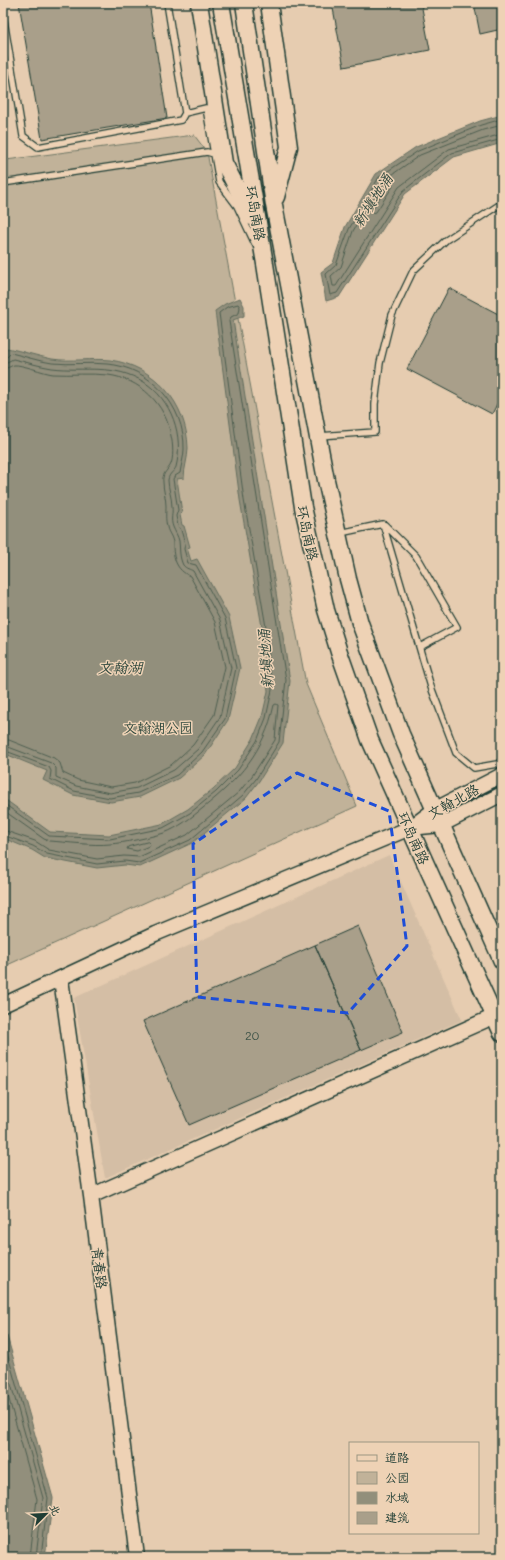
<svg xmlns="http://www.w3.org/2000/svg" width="505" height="1560" font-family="Mali,'LXGW WenKai TC',sans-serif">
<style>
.built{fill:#d4bea5}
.green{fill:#c1b299;stroke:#707866}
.water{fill:#928f7b;stroke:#646e5f}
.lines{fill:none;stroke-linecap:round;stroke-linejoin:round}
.shore{stroke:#4d5e50;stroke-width:1}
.building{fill:#a99f8a;stroke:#1f3d34}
.service-casing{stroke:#1f3d34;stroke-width:8}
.tertiary-casing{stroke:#1f3d34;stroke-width:17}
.secondary-casing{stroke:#1f3d34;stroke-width:19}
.service{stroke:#eed2b5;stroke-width:5.5}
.tertiary{stroke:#eed2b5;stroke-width:14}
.secondary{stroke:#eed2b5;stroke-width:16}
.marked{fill:none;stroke:#1d4ed8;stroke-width:3;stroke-dasharray:8 5;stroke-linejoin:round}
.labels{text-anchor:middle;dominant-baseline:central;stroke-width:3;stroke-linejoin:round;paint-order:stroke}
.number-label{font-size:12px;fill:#42564a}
.street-label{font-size:14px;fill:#1f3d34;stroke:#eed2b5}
.park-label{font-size:14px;fill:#2f493e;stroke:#eed2b5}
.water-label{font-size:15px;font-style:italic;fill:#30493f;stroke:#eed2b5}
</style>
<rect width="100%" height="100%" fill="#e6ccb0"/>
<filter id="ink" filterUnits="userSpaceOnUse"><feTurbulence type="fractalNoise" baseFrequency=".025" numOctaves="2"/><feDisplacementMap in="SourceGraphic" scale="8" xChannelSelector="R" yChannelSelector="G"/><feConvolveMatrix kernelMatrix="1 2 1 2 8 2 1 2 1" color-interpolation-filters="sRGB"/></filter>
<g filter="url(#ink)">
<!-- built -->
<path class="built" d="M389 855 462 1020 105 1178 74 998Z"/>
<!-- green -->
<path class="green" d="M194 135 207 152 306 684 357 806 3 967V141L6 160Z"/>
<!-- water -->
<path class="water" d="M502 115V143L454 157 405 194 339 297 326 301 321 272 333 263 345 227 376 174 416 147 480 121Z
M240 298 244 306V316L233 320 290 681 283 743 259 781 246 798 192 843 140 867 125 865 97 868 45 858 32 850 3 838V798L50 832 109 835 162 824 188 809 213 789 235 768 253 739 262 717 268 691 262 627 240 500 215 311 225 304Z
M7 348C22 351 37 356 52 359 71 362 91 358 110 360 155 366 187 403 188 448 188 458 184 468 184 478L177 479 182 513 180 515 182 525 184 526 190 547 187 548 191 561 197 559 229 617 240 668 228 720 205 755 179 778 140 797 111 802 73 795 43 780 47 771 3 753V358Z
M3 1329 7 1336 53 1498 45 1557H3Z"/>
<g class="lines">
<!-- shore -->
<path class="shore" d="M502 119 481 125 418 151 379 177 349 229 336 265 326 274 330 295 337 293 403 191 452 153 502 139
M502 125 483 130 420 155 383 181 353 231 341 267 331 276 333 286H336L399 187 449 149 502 134
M391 183 393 186 376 212 373 213 372 210 387 185Z
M3 358 7 357 11 353C24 356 38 361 52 363 71 365 89 362 107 364 150 367 185 406 184 449 184 457 181 465 180 473L175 476 173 479 178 510 176 516 178 526 181 530 185 544 184 549 188 563 196 565 225 618 236 668 225 719 202 752 177 775 138 793 110 798 74 791 50 779 51 771 49 767 3 750
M3 363 7 362 13 359C26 362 39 366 52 368 85 372 113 363 144 382 172 400 184 436 176 467 174 472 169 473 168 480 168 489 172 497 172 507 173 514 170 519 173 527 175 532 178 536 179 541 180 549 179 557 183 565 186 569 190 569 193 571L220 620 231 668 220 717 198 749 174 770 137 788 110 793 76 786 56 777V768L51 763 3 745
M3 369C7 369 10 366 14 365 21 364 44 373 53 374 71 375 90 373 108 375 140 379 166 404 171 436 173 443 174 460 170 466 166 472 162 474 163 482 163 490 166 498 166 506 166 514 165 518 167 527 168 533 173 537 173 544 173 558 176 570 190 576L215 622 225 667 214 715 193 745 171 765 135 783 111 787 78 780 63 773 60 763 54 758 9 740 3 739
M3 803 49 836 110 839 163 828 190 813 216 792 238 770 257 741 266 718 272 690 266 627 244 500 219 313 227 307 238 304 240 307 239 313 231 317 229 321 286 680 279 742 256 779 243 795 190 840 139 863 125 861 97 864 47 854 33 846 3 835
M3 810 44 839 49 841C67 842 93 846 110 844 124 843 151 837 164 833 178 828 192 817 203 808 239 779 264 752 274 705L276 704 278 705 275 740 252 776 239 792 187 835 139 857 124 856 97 859 49 850 35 841 3 830
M148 842 150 844 149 846 137 851 127 849 128 847Z
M3 1338 48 1498 41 1557
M3 1356 43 1498 36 1557
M3 1378 37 1499 30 1557"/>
</g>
<!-- building -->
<path class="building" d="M19 3H149L167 118 42 139Z
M332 3H421L430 50 344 67Z
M474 3H502V29L480 34Z
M449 288 502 316V394L492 414 407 369Z
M358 926 403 1032 361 1050 315 945Z
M315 945 361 1050 189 1125 143 1021Z"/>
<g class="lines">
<defs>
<path id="service" d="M3 14 23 136 38 147 181 120 185 113 167 3
M185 113 206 108 214 154
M3 183 207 152 214 154 219 182 237 206 255 244
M319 436 375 432V404L380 363 392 315 413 271 446 240 502 203
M385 525 416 556 457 627 420 647
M340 533 383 524 431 687 456 753 474 768 497 764 502 761"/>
<path id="tertiary" d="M410 828 441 825 502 794
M61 979 91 1196 137 1557
M3 1005 155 934 410 828 434 810 502 775
M91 1196 495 1016"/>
<path id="secondary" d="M199 3 224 163 252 217
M221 3 265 264 303 507 326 610 339 652 370 740 502 1033
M244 3 274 205 326 480 348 579 360 623 401 734 502 961
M269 3 289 147 276 197"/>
</defs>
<!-- service casing -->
<use href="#service" class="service-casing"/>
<!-- tertiary casing -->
<use href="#tertiary" class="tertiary-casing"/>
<!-- secondary casing -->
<use href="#secondary" class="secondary-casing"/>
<!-- service -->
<use href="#service" class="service"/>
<!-- tertiary -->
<use href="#tertiary" class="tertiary"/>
<!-- secondary -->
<use href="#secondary" class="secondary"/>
</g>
</g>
<!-- marked area -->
<path class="marked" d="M297 773 389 811 407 946 348 1013 197 997 193 844Z"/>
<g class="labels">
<!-- number labels -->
<g class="number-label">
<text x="252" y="1035">20</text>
</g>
<!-- street labels -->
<g class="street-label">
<text transform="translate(256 213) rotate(80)">环岛南路</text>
<text transform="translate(308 533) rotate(78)">环岛南路</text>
<text transform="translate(453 801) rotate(-29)">文翰北路</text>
<text transform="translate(414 838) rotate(66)">环岛南路</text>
<text transform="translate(100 1268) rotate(83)">青春路</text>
</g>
<!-- park labels -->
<g class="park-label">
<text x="158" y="727">文翰湖公园</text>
</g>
<!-- water labels -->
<g class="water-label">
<text transform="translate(372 200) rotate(-57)">新填地涌</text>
<text transform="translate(265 659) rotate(-94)">新填地涌</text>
<text x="120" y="667">文翰湖</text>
</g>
</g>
<!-- margin -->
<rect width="505" height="1560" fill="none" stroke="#eed2b5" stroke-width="16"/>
<rect x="8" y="8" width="489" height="1544" fill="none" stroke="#1f3d34" stroke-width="1.5" filter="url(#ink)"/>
<!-- legend -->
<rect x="349" y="1442" width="130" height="92" fill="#eed2b5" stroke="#9b9681"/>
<rect x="357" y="1455" width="20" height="6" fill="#eed2b5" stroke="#9b9681"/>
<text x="385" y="1462" font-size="12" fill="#1f3d34">道路</text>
<rect x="357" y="1472" width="20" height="12" fill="#c1b299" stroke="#9b9681"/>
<text x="385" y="1482" font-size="12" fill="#1f3d34">公园</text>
<rect x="357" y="1492" width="20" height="12" fill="#928f7b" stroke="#9b9681"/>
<text x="385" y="1502" font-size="12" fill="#1f3d34">水域</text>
<rect x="357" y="1512" width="20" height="12" fill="#a99f8a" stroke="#9b9681"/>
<text x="385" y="1522" font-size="12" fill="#1f3d34">建筑</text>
<!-- north arrow -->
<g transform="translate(46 1514) rotate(66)" stroke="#eed2b5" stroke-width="3" paint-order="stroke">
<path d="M0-3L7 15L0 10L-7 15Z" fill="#1f3d34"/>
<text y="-6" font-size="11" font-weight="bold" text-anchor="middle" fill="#1f3d34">北</text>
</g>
</svg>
